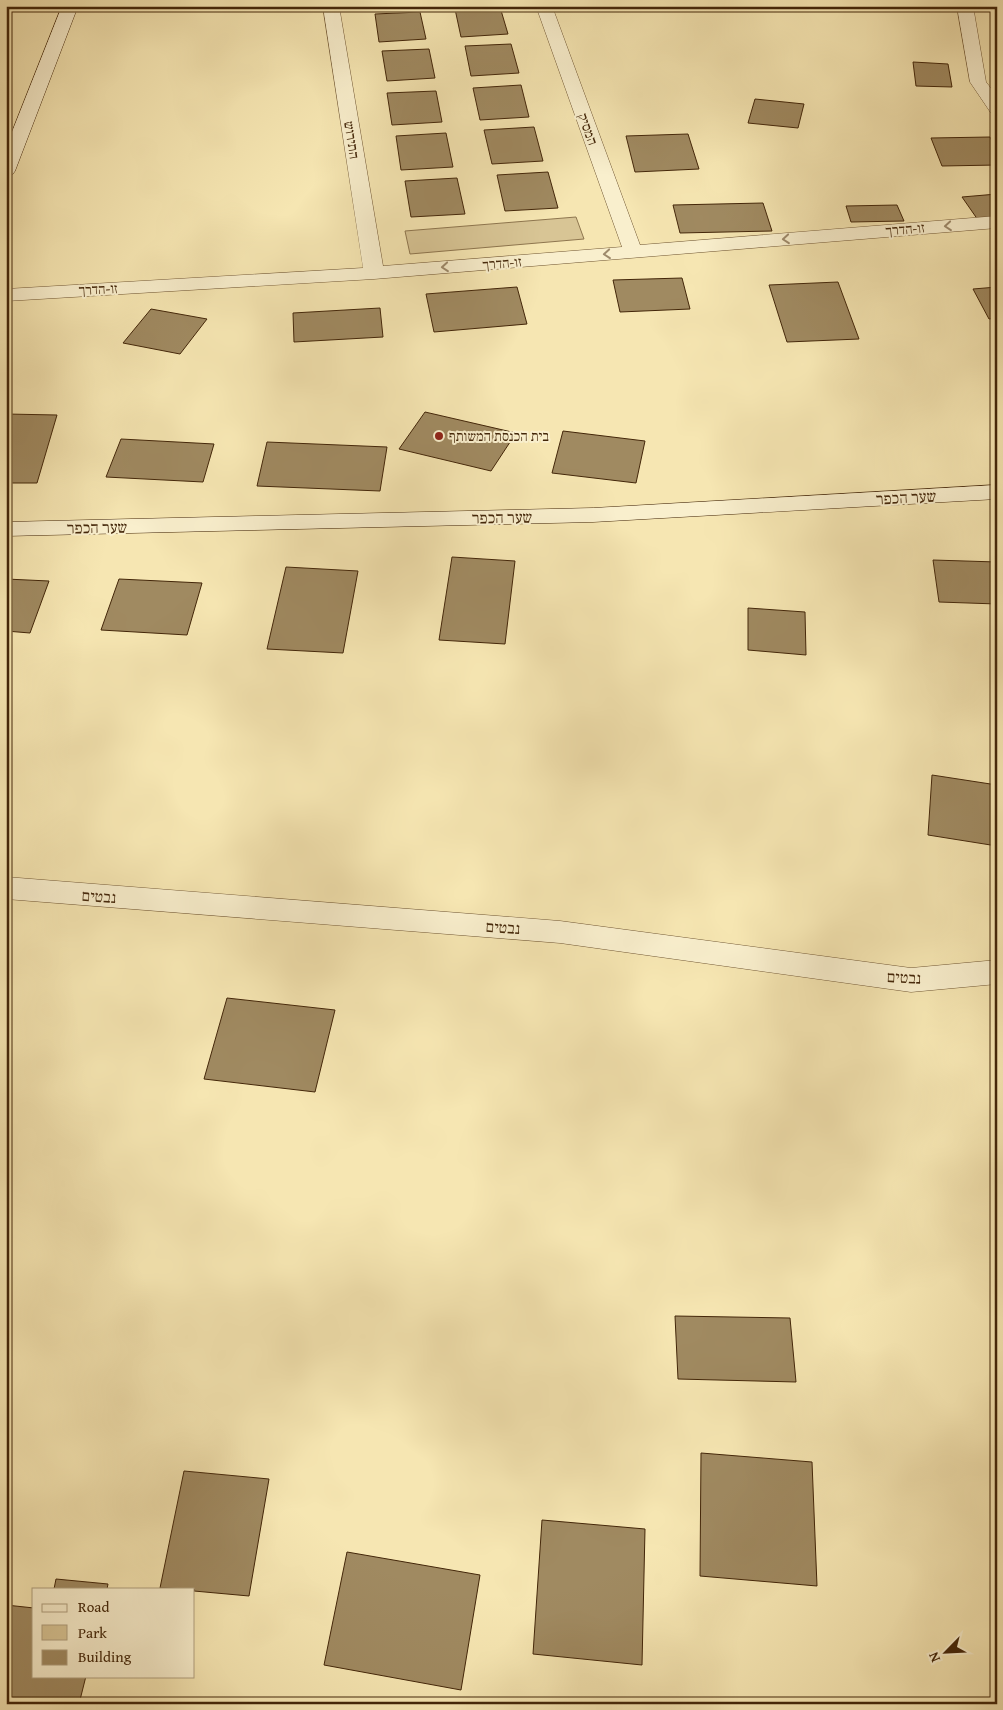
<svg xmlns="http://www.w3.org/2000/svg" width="1003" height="1710" font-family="'Gentium Book Plus','Frank Ruhl Libre',serif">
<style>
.green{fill:#d8c595;stroke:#8e764f}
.building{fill:#a08a61;stroke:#432609}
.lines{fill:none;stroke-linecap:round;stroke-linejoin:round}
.minor-casing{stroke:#705633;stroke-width:1}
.secondary-casing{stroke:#432609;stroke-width:1}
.minor{fill:#f9efcd;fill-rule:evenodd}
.secondary{fill:#f9efcd;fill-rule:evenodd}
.oneway{stroke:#9e8a6b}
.poi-dot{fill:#8f2418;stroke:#f9efcd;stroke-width:2}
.labels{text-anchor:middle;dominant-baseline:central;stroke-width:4;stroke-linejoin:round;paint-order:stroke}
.far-street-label{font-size:14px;fill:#432609;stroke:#f9efcd}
.far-poi-label{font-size:14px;fill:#432609;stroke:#f9efcd;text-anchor:start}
.street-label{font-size:16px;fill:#432609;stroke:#f9efcd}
</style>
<rect width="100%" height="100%" fill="#f6e6b2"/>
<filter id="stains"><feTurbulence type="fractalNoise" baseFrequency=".004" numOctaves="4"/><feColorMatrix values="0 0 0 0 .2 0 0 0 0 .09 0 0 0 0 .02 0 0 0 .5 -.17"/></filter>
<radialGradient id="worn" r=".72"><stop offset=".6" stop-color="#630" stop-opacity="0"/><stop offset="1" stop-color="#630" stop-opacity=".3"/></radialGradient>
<!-- green -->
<path class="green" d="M576 217 584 239 410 254 405 231Z"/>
<!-- building -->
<path class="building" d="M877 6H934L933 11Z
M500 7 508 34 461 37 455 9Z
M420 12 426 39 379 42 375 14Z
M511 44 519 73 471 76 465 46Z
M429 49 435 78 387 81 382 51Z
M913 62 948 64 952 87 916 86Z
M521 85 529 117 480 120 473 88Z
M436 91 442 122 392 125 387 93Z
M755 99 804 104 798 128 748 123Z
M534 127 543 161 492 164 484 130Z
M446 133 453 167 401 170 396 136Z
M688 134 699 169 635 172 626 136Z
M990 137 997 153V165L942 166 931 138Z
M548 172 558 208 505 211 497 175Z
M457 178 465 214 411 217 405 181Z
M997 194V219L978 220 962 197Z
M763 203 772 231 680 233 673 205Z
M897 205 904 221 851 222 846 206Z
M682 278 690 309 620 312 613 280Z
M838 282 859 339 787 342 769 285Z
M517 287 527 324 434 332 426 294Z
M997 287V318L989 319 973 289Z
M380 308 383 337 294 342 293 313Z
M151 309 207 319 180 354 123 343Z
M425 412 516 433 491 471 399 449Z
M6 414 57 415 37 483H6Z
M563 431 645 441 636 483 552 473Z
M121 439 214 444 203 482 106 477Z
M267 442 387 447 380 491 257 486Z
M452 557 515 561 505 644 439 640Z
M933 560 997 562V604L939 602Z
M286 567 358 571 343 653 267 649Z
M6 579 49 581 30 633 6 631Z
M119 579 202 583 187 635 101 630Z
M748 608 805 612 806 655 748 650Z
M932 775 997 785V846L928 835Z
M227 998 335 1010 315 1092 204 1079Z
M675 1316 790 1318 796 1382 678 1379Z
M701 1453 812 1462 817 1586 700 1576Z
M184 1471 269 1479 249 1596 194 1591V1589L160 1588Z
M542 1520 645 1529 642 1665 533 1654Z
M347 1552 480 1575 461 1690 324 1665Z
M56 1579 108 1584 107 1589H54Z
M6 1605 34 1608V1676H86L79 1704H6Z"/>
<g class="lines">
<defs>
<path id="minor" d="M323 6H339L383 266 622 247 536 6H552L640 245 997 216V228L374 279 6 301V289L363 268Z
M957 6H973L986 82 997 96V114L991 113 970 82Z
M6 877 560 921 911 968 997 960V984L911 992 560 943 6 899Z"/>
<path id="secondary" d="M62 6H78L15 171 12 175 6 176V147Z
M997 485V499L593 522 6 536V522L593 508Z"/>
</defs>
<!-- minor casing -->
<use href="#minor" class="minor-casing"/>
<!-- secondary casing -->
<use href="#secondary" class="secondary-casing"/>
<!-- minor -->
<use href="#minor" class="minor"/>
<!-- secondary -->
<use href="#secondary" class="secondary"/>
</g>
<!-- one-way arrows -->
<defs><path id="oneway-chevron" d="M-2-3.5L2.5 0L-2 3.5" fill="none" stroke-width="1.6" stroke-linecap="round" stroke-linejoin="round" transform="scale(1.25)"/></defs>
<g class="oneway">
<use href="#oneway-chevron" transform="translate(948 226) rotate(175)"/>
<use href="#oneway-chevron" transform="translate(786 239) rotate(175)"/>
<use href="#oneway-chevron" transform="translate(607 254) rotate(175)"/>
<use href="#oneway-chevron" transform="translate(445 267) rotate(175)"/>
</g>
<!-- markers -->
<circle class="poi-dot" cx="439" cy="436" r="5"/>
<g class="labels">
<!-- far-street labels -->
<g class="far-street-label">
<text transform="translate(588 129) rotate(70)">המסיק</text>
<text transform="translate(352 140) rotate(81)">התירוש</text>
<text transform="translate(905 229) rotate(-5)">זו-הדרך</text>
<text transform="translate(502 263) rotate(-5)">זו-הדרך</text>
<text transform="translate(98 289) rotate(-3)">זו-הדרך</text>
</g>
<!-- far-poi labels -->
<g class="far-poi-label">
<text x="449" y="436">בית הכנסת המשותף</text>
</g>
<!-- street labels -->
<g class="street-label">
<text transform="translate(906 497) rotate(-3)">שער הכפר</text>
<text transform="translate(502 517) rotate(-1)">שער הכפר</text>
<text transform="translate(97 527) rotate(-1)">שער הכפר</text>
<text transform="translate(99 896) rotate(4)">נבטים</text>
<text transform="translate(503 927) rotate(4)">נבטים</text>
<text transform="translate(904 977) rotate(3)">נבטים</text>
</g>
</g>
<!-- margin -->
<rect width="1003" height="1710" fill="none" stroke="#f6e6b2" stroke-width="25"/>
<rect x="8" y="8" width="988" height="1695" fill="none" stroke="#432609" stroke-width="2.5"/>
<rect x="12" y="12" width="978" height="1685" fill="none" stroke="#432609"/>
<!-- legend -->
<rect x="32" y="1588" width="162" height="90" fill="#f9efcd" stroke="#b09f7f"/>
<rect x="42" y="1604" width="25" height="8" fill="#f9efcd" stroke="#b09f7f"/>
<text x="78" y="1612" font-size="15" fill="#432609">Road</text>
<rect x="42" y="1625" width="25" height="15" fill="#d8c595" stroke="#b09f7f"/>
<text x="78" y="1638" font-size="15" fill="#432609">Park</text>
<rect x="42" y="1650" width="25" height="15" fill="#a08a61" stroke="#b09f7f"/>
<text x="78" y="1662" font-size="15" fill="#432609">Building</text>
<!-- north arrow -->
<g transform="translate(946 1652) rotate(246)" stroke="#f9efcd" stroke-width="4" paint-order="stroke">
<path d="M0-4L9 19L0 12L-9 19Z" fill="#432609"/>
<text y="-8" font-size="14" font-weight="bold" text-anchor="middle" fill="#432609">N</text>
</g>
<rect width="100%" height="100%" filter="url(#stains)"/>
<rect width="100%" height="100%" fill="url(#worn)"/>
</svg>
